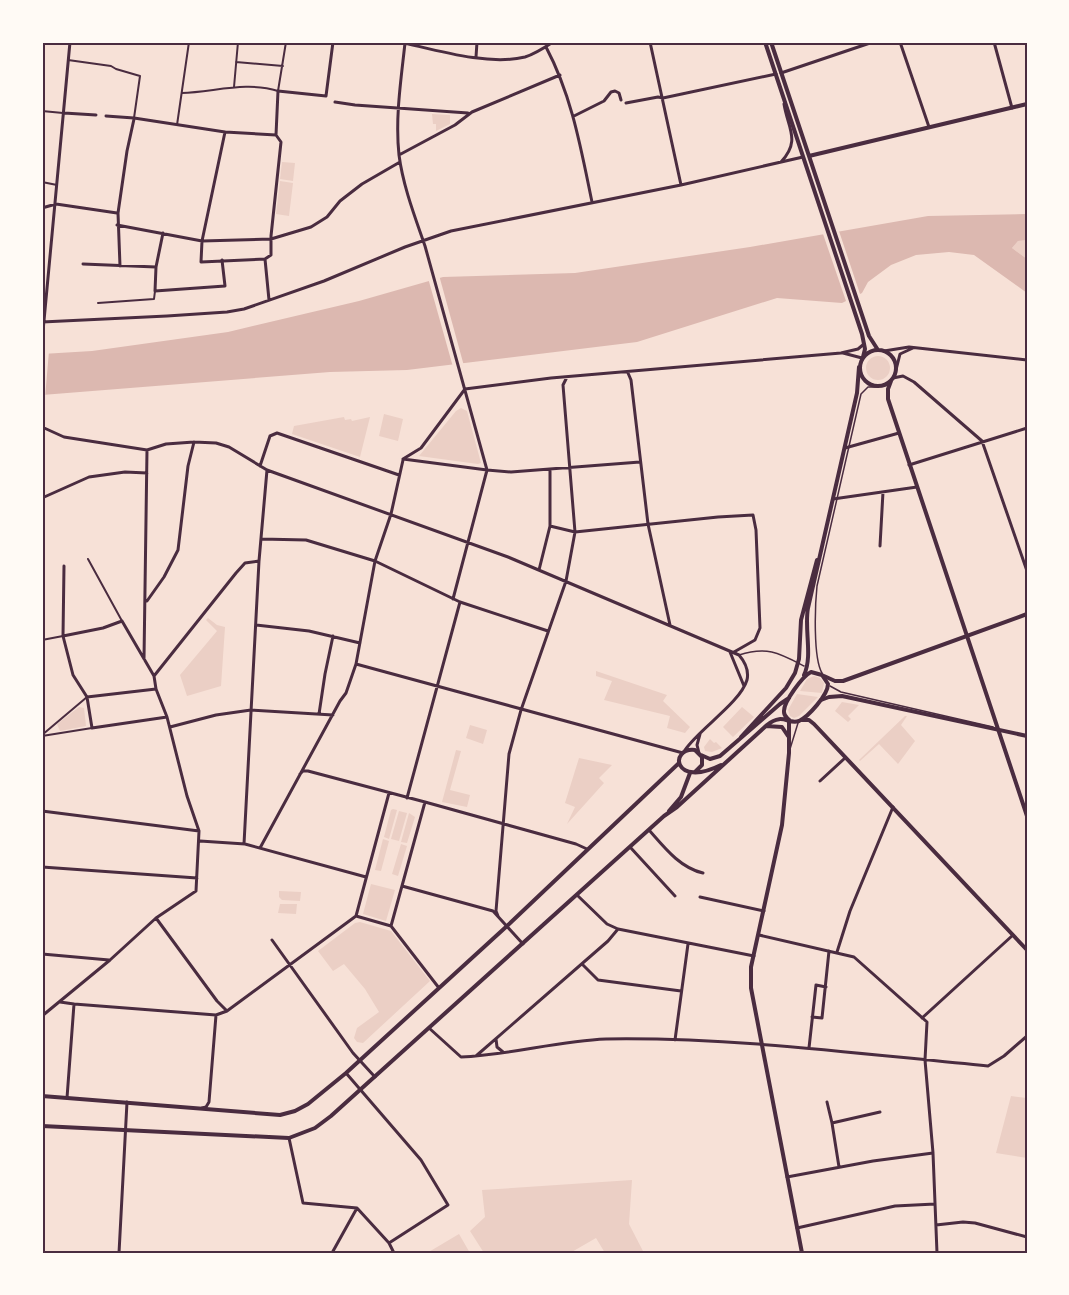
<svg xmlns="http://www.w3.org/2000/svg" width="1069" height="1295" font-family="'Roboto Serif',serif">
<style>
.green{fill:#ebcfc5}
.water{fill:#dcb8b0}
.pier{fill:#f7e1d7}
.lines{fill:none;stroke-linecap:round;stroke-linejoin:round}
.service{stroke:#4a2c40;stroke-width:1.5}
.pedestrian{stroke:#4a2c40;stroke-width:2}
.minor{stroke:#4a2c40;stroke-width:3}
.tertiary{stroke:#4a2c40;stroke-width:4}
.secondary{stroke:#4a2c40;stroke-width:4}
.neatline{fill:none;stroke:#4a2c40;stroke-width:2}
</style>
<rect width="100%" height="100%" fill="#f7e1d7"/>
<!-- green -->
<path class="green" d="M432 114 450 115V124L436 131V124H433Z
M282 162 295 163 293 181 280 179Z
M280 181 293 183 289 216 276 214Z
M1027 240V259L1012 248 1018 241Z
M866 368a12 12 0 1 1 24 0a12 12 0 1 1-24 0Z
M461 408 467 411 481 463 478 464 419 456 456 411Z
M384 414 403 419 398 441 379 436Z
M344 417 345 420 351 419 352 421 370 417 360 457 292 434 294 426Z
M208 618 217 625 225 627 221 686 187 696 180 675 217 631 206 620Z
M596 671 667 695 663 701 690 727 685 733 667 728 670 716 604 700 612 681 596 676Z
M814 676 820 678 824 683 822 693 800 691 807 679Z
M797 694 818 697 799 716 794 718 790 716 788 710Z
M842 702 859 705 848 716 851 719 848 722 835 711Z
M79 707 84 708 86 726 60 731 57 724Z
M742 707 754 717 733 737 723 727Z
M905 716H907L901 725 915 741 898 764 879 744 860 761 859 760Z
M470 725 487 730 483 744 466 738Z
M710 739 714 743 716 742 722 748 712 752 705 751 704 747Z
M456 750 461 751 450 790 470 795 467 807 442 802Z
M579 758 612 765 599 778 604 783 567 824 575 807 565 803Z
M393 809 397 810 389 839 384 837 391 810Z
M399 811 407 813 399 841 391 839Z
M409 813 415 817 407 843 401 842Z
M383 839 389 841 381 871 375 870Z
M401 844 407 846 398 876 392 874Z
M371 884 395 890 386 921 363 914Z
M279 891 301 892 300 901 282 900 279 897Z
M280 904H297L296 914 278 913Z
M360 922 391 931 430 981 363 1043 357 1042 354 1038 357 1028 379 1012 365 989 344 964 333 971 318 951 355 923Z
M1011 1096 1027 1098V1158L996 1153Z
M632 1180 629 1224 644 1253H605L596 1238 570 1253H484L470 1231 485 1217 482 1190Z
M459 1234 470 1253H427Z"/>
<!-- water -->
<path class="water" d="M1027 214V240L1018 241 1012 248 1027 259V293L974 255 949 252 916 255 891 265 868 282 862 293 842 303 777 298 637 342 407 370 330 372 42 395V354L92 351 228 332 359 301 443 277 575 273 750 247 928 216Z"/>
<!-- pier -->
<path class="pier" d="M838 228 861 297 847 304 822 231Z
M439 275 464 366 453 367 428 278Z
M42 351H49L45 398H42Z"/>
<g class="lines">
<!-- service -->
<path class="service" d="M739 655C767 646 779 653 804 666
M822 673C813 658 815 605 817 586L861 394 868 387H877
M830 686 841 692 993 727
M790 749 798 723"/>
<!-- pedestrian -->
<path class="pedestrian" d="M68 60 111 66 116 69 140 76 134 118
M236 62 283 66
M234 87 238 42
M182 93C214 92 247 81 278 91L286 42
M42 111 63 113
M177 125 189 42
M42 182 57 185
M98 303 154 299 155 291
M88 559 122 621
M42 640 63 636
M42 735 87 697
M42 736 92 728"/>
<!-- minor -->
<path class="minor" d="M400 42C436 50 488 66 525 57 535 54 544 48 553 42
M650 42 681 185
M900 42 929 127
M994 42 1012 108
M546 47C572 96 581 149 592 202
M476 57 477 42
M781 73 873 42
M335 102 355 105 468 113
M626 103 658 97 663 98 776 74
M64 113 96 115
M106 116 134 118 225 132 276 135
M574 116 604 101 611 92 615 91 619 93 621 100
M225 132 202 241 201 262 265 259 271 255V236L281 142 276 135
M276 135 278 91 326 96 333 42
M399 155 455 125 472 112 560 75
M781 162C801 140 788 129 784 104
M42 208 56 204 117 213
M117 225 202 241 271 239 311 227 327 217 340 201 362 184 400 162
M163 233 156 267 155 291 225 286 222 260
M265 259 269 300
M83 264 156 267
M120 266 118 213 127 151 134 119
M42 322 167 316 227 312 244 309 324 281 405 247 451 231 681 185 803 157
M42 342 70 42
M884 351 909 347 1027 360
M843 353 862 358
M896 370 900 354 913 348
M628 373 631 380 648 524 670 625
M893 378 903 376 914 382 982 441 1027 571
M465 389 551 378 841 353 858 349 864 344
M42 427 64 437 147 450 166 444 194 442 216 443 229 447 267 470 508 557 739 655C745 662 749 671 747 680 740 703 699 729 685 750
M845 448 899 433
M403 459 487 470 425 246C415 217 403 186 399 155 395 118 401 80 405 43
M403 459 421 448 465 389
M909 465 1027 428
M260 466 270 436 277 433 399 475
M42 498 89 477 125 472 147 473
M833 499 917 487
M550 526 575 532 718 517 753 515 756 530 760 628 755 640 734 652
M261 539 306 540 375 561 460 602 548 631
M880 546 883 492
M64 566 63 636 73 675 87 697 92 728 167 717
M539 570 550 526V471
M453 599 487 470 511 472 640 462
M147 601 164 577 178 550 188 466 194 442
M256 625 309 631 360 643
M730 652 744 686
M144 659 147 450
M356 664 683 753
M154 676 236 573 245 563 259 561
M87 697 156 689
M319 714 325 674 333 636
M170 727 216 715 251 710 333 715
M699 753 697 745 700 734
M300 774 303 771H308L425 802 391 926 356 916 389 793
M820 781 845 758
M407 798 460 602
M425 802 576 844 587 849
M42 811 199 831
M649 830C664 847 680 868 703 873
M200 841 245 844 366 877
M244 844 259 561 267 470
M630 847 675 896
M260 848 340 701 346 693 356 664 375 561 391 514 403 460
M42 867 197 878
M402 886 493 911 523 944
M577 895 607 924 618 929 754 956
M700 897 764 911
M498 916 496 911 509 754 521 710 566 581 575 532 563 385 567 377
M156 918 217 1001 227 1011
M391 926 439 988
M759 935 854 957 927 1022 925 1060 933 1153 937 1253
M272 940 353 1053 375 1077
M837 952 850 911 893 807
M42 954 109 960
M582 964 598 980 681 991
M60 1002 74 1004 67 1098
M74 1004 216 1015 227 1011 356 916
M42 1016 110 960 156 918 196 891 199 831 187 796 167 717 156 689 154 676 122 621 103 628 63 636
M812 1017 822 1018 829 951
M922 1018 1013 935
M429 1028 461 1057C510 1055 557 1041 606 1039 734 1037 861 1054 988 1066L1004 1056 1027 1036
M496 1039 497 1047 503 1052
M675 1040 688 944
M809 1048 816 985 826 987
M476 1056 608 941 618 929
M346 1073 421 1160 448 1205 389 1243
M827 1102 832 1123
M202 1108 206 1107 209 1102 216 1015
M289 1138 303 1203 357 1208 389 1243 394 1253
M839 1167 832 1123 880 1112
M787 1177 873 1161 933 1153
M936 1225 963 1222 975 1223 1027 1237
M797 1228 895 1206 935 1204
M119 1253 127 1102
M332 1253 357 1208"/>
<!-- tertiary -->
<path class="tertiary" d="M824 676 835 681H843L1027 614
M821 700 829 697 842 696 1027 736
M789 720V753L782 825 751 967V988L802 1253
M802 720H809L814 724 1027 950"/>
<!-- secondary -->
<path class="secondary" d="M765 42 862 334 865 349 863 357
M771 42 869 336 878 350
M809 156 1027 104
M860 368a18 18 0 1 1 36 0a18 18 0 1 1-36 0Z
M891 381 888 389V399L1027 816
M804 675C813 656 804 629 808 608L857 393 859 367
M766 726 782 727 788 736
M741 737 786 688 795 673 799 659 801 620 817 560
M701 755 710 759 720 756 780 704 789 698
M695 772 702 765V757L695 750C669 747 673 789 721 765
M669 811 681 797 690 773
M42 1096 280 1115 295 1111 308 1104 346 1073 507 926 679 763
M42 1126 289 1138 315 1128 331 1116 664 816 677 807 767 725C783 712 788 725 799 721 808 717 828 695 828 684L822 675 811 672C803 676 783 702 784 712 784 716 786 717 789 720"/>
</g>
<!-- border -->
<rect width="1069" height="1295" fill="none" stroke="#fffaf5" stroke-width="87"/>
<rect x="44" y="44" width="982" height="1208" class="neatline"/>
</svg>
